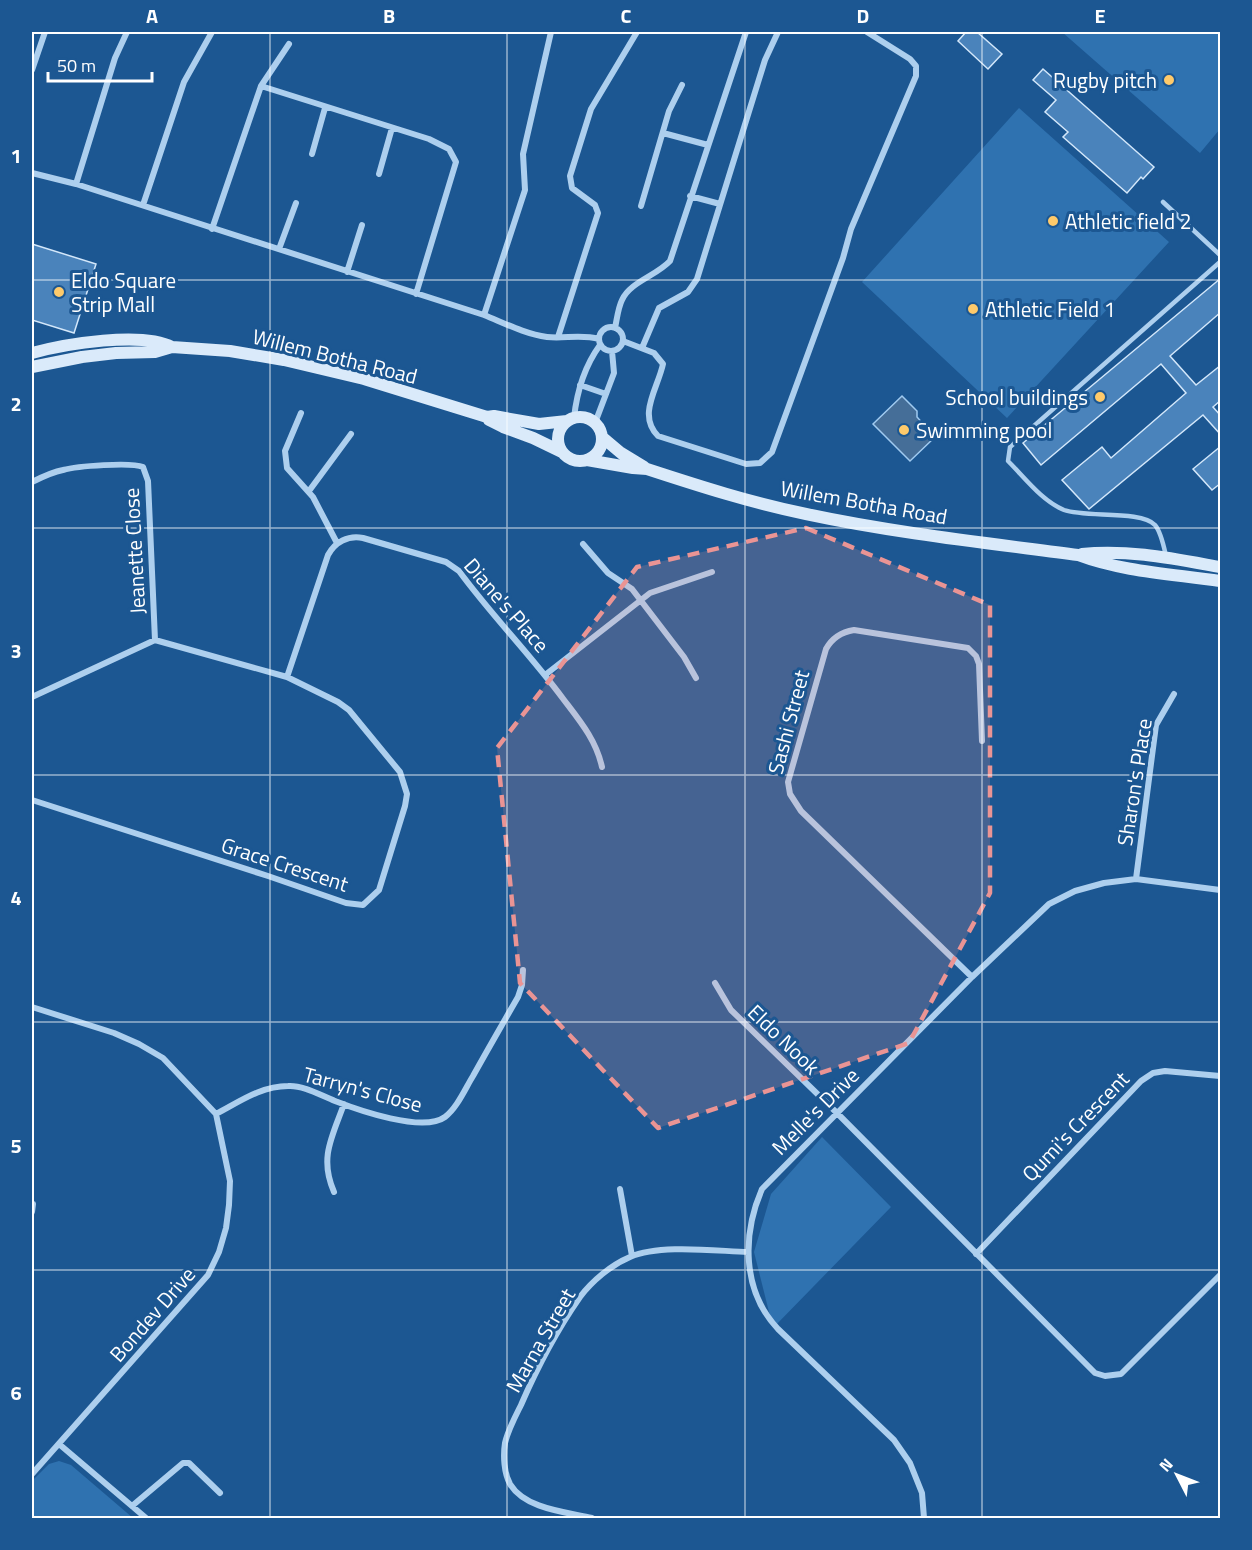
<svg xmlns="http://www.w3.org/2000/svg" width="1252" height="1550" font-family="'Titillium Web',sans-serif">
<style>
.green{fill:#2f72b0}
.water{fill:#456e98;stroke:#a0caf0;stroke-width:1.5}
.building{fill:#4a83bb;stroke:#d3e7fa;stroke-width:1.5}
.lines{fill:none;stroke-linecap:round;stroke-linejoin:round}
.lane{stroke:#adcfee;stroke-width:4.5}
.street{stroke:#adcfee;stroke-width:6}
.secondary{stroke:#daeafa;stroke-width:12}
.marked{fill:#ea9494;fill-opacity:0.2;stroke:#ea9494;stroke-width:4.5;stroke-dasharray:12 8;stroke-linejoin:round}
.grid{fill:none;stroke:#fff;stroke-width:1.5;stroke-opacity:0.55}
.poi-dot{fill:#feca6b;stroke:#1c5792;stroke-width:2}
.labels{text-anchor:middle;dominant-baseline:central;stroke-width:6;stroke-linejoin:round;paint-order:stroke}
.poi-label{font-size:21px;fill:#fff;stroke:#1c5792;text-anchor:start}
.street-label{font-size:21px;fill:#fff;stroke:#1c5792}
.neatline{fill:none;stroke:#fff;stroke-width:2}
.grid-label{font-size:20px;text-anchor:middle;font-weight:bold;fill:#fff}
</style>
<rect width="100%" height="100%" fill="#1c5792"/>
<!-- green -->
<path class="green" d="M1062 32H1220V129L1200 153Z
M1019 108 1169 242 1007 418 862 282Z
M822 1137 891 1207 773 1328 754 1252 771 1194Z
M59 1461 71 1465 133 1518H32V1481L49 1464Z"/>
<!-- water -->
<path class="water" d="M902 396 917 411V417L935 437 910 461 873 424Z"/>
<!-- building -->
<path class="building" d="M966 32H977L1002 54 988 69 958 41Z
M1043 69 1154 167 1143 179 1141 177 1127 193 1063 137 1068 132 1045 112 1056 100 1033 80Z
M32 244 96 264 74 333 32 320Z
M1221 278V312L1170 356 1196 385 1221 365V400L1213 407 1221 416V435L1203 415 1089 509 1062 480 1102 447 1111 458 1186 393 1161 364 1041 465 1023 443Z
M1221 446V483L1212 490 1193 469Z"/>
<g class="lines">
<!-- lane -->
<path class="lane" d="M1163 202 1220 255
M1166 556C1164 547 1161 532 1155 525 1141 510 1085 518 1064 510 1042 501 1025 478 1008 461L1010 447 1220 262"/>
<!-- street -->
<path class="street" d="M32 70 45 32
M261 86 289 44
M663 133 708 145
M312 154 325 108
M32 173 76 184 484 315C504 323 525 334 547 337 564 339 581 334 599 339
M379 174 392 128
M76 184 115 58 127 32
M690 196 720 204
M143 205 184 82 212 32
M641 206 669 111 682 85
M212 229 261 86 429 139 449 149 456 162 416 294
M279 249 296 203
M347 272 362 225
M484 315 525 190 523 154 551 32
M599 339a12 12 0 1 1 24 0a12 12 0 1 1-24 0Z
M615 328C617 319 618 308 622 300 630 282 656 276 670 261L746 32
M558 337 598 213 595 205 572 188 570 176 591 109 637 32
M623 341 654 353 663 364C658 388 637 415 658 436L746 464 760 463 772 452 843 258 851 229 916 76V66L910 59 867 32
M642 348 659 308 688 292 697 279 765 60 778 32
M580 385 606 394
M301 413 285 451 287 468 313 497 337 543
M574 418C577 390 584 367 600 345
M595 423 614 373 612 351
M32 482C42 477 52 472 63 470 77 466 131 462 143 467L148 481 155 640
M309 491 351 434
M583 544 608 573 632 589 684 657 696 678
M545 675 650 593 712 572
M287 677 328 555C335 542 348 535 363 538L446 562 459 571C492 616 531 655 564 700 580 721 596 740 602 767
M32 697 155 640 287 677 338 702 349 710 400 772 407 794 405 806 379 890 363 905 346 903 268 876 32 800
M1136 879 1156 725 1174 694
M972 977 801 811 790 794 788 782 826 649C832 638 842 632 854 630L968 648 976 656 979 664 982 741
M715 983 731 1010 837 1113 1095 1373 1105 1376 1121 1374 1220 1275
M32 1007 114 1033 139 1044 163 1058 216 1114 230 1181 229 1205 226 1228 219 1252 208 1275 32 1474
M216 1114C239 1102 261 1086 288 1086 303 1085 320 1095 335 1101 358 1110 423 1133 445 1117 457 1108 465 1089 473 1076 488 1049 503 1023 518 997L522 985 523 970
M620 1189 632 1256
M334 1192C319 1158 332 1137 344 1104
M32 1212 33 1204
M976 1254 1141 1081 1153 1073 1165 1071 1220 1076
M59 1444 146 1518
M132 1506 183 1463H189L220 1493
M592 1518C566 1512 525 1509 510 1484 504 1473 503 1456 505 1443 508 1430 515 1417 521 1405 537 1368 557 1330 580 1297 592 1281 611 1265 630 1257 660 1244 715 1251 748 1252
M924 1518 922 1493 910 1463 894 1440 778 1329C742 1291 742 1235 762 1189L972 977 1049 904 1075 891 1104 883 1136 879 1220 890"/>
<!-- secondary -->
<path class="secondary" d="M32 353C65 344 142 331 172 347
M32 367 82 357 116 353 155 352 172 347 230 351 284 360 364 379 487 417 494 416 539 424 567 421
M558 439a22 22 0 1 1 44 0a22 22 0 1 1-44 0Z
M489 420 503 427 533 438 562 452
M602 437 621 453 644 467
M587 460 633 468 647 469C699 486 752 503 806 514 895 533 987 543 1078 555 1123 572 1173 574 1220 581
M1082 554C1128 549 1175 559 1220 567"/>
</g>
<!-- marked area -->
<path class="marked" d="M806 528 990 605V893L909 1043 658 1128 520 983 497 748 637 567Z"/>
<!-- grid -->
<path class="grid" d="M270 32V1518M507 32V1518M745 32V1518M982 32V1518M32 280H1220M32 528H1220M32 775H1220M32 1022H1220M32 1270H1220"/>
<!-- markers -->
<g class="poi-dot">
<circle cx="1169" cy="80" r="6"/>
<circle cx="1053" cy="221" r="6"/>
<circle cx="59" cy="292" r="6"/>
<circle cx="973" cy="309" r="6"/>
<circle cx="1100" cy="397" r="6"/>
<circle cx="904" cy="430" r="6"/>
</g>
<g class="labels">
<!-- poi labels -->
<g class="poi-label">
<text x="1157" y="80" text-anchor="end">Rugby pitch</text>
<text x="1065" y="221">Athletic field 2</text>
<text x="71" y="280">Eldo Square<tspan x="71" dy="24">Strip Mall</tspan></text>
<text x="985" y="309">Athletic Field 1</text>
<text x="1088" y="397" text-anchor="end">School buildings</text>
<text x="916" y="430">Swimming pool</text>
</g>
<!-- street labels -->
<g class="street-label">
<text transform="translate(335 356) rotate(14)">Willem Botha Road</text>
<text transform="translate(864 502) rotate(10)">Willem Botha Road</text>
<text transform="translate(134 551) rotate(-93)">Jeanette Close</text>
<text transform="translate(507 605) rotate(49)">Diane's Place</text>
<text transform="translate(788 722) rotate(-75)">Sashi Street</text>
<text transform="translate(1134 782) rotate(-81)">Sharon's Place</text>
<text transform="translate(285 864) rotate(18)">Grace Crescent</text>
<text transform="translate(784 1039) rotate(44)">Eldo Nook</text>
<text transform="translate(363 1089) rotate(15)">Tarryn's Close</text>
<text transform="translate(815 1111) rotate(-45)">Melle's Drive</text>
<text transform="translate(1075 1126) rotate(-46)">Qumi's Crescent</text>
<text transform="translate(152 1314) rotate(-49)">Bondev Drive</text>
<text transform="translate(540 1340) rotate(-60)">Marna Street</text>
</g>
</g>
<!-- border -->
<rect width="1252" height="1550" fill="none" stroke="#1c5792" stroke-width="66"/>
<!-- north arrow -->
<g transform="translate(1177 1475) rotate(312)" stroke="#1c5792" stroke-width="4.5" paint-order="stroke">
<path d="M0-4.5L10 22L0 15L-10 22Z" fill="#ffffff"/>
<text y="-9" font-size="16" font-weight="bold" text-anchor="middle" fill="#ffffff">N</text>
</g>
<!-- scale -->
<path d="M48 72v9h104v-9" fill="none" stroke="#ffffff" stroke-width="3"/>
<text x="57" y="72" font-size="18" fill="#ffffff" stroke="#1c5792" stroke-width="4.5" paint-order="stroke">50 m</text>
<rect x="33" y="33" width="1186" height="1484" class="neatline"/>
<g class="grid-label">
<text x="152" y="23">A</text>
<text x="389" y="23">B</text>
<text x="626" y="23">C</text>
<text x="863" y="23">D</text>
<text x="1100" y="23">E</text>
<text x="16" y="163">1</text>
<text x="16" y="411">2</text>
<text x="16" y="658">3</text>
<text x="16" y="905">4</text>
<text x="16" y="1153">5</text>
<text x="16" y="1400">6</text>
</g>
</svg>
